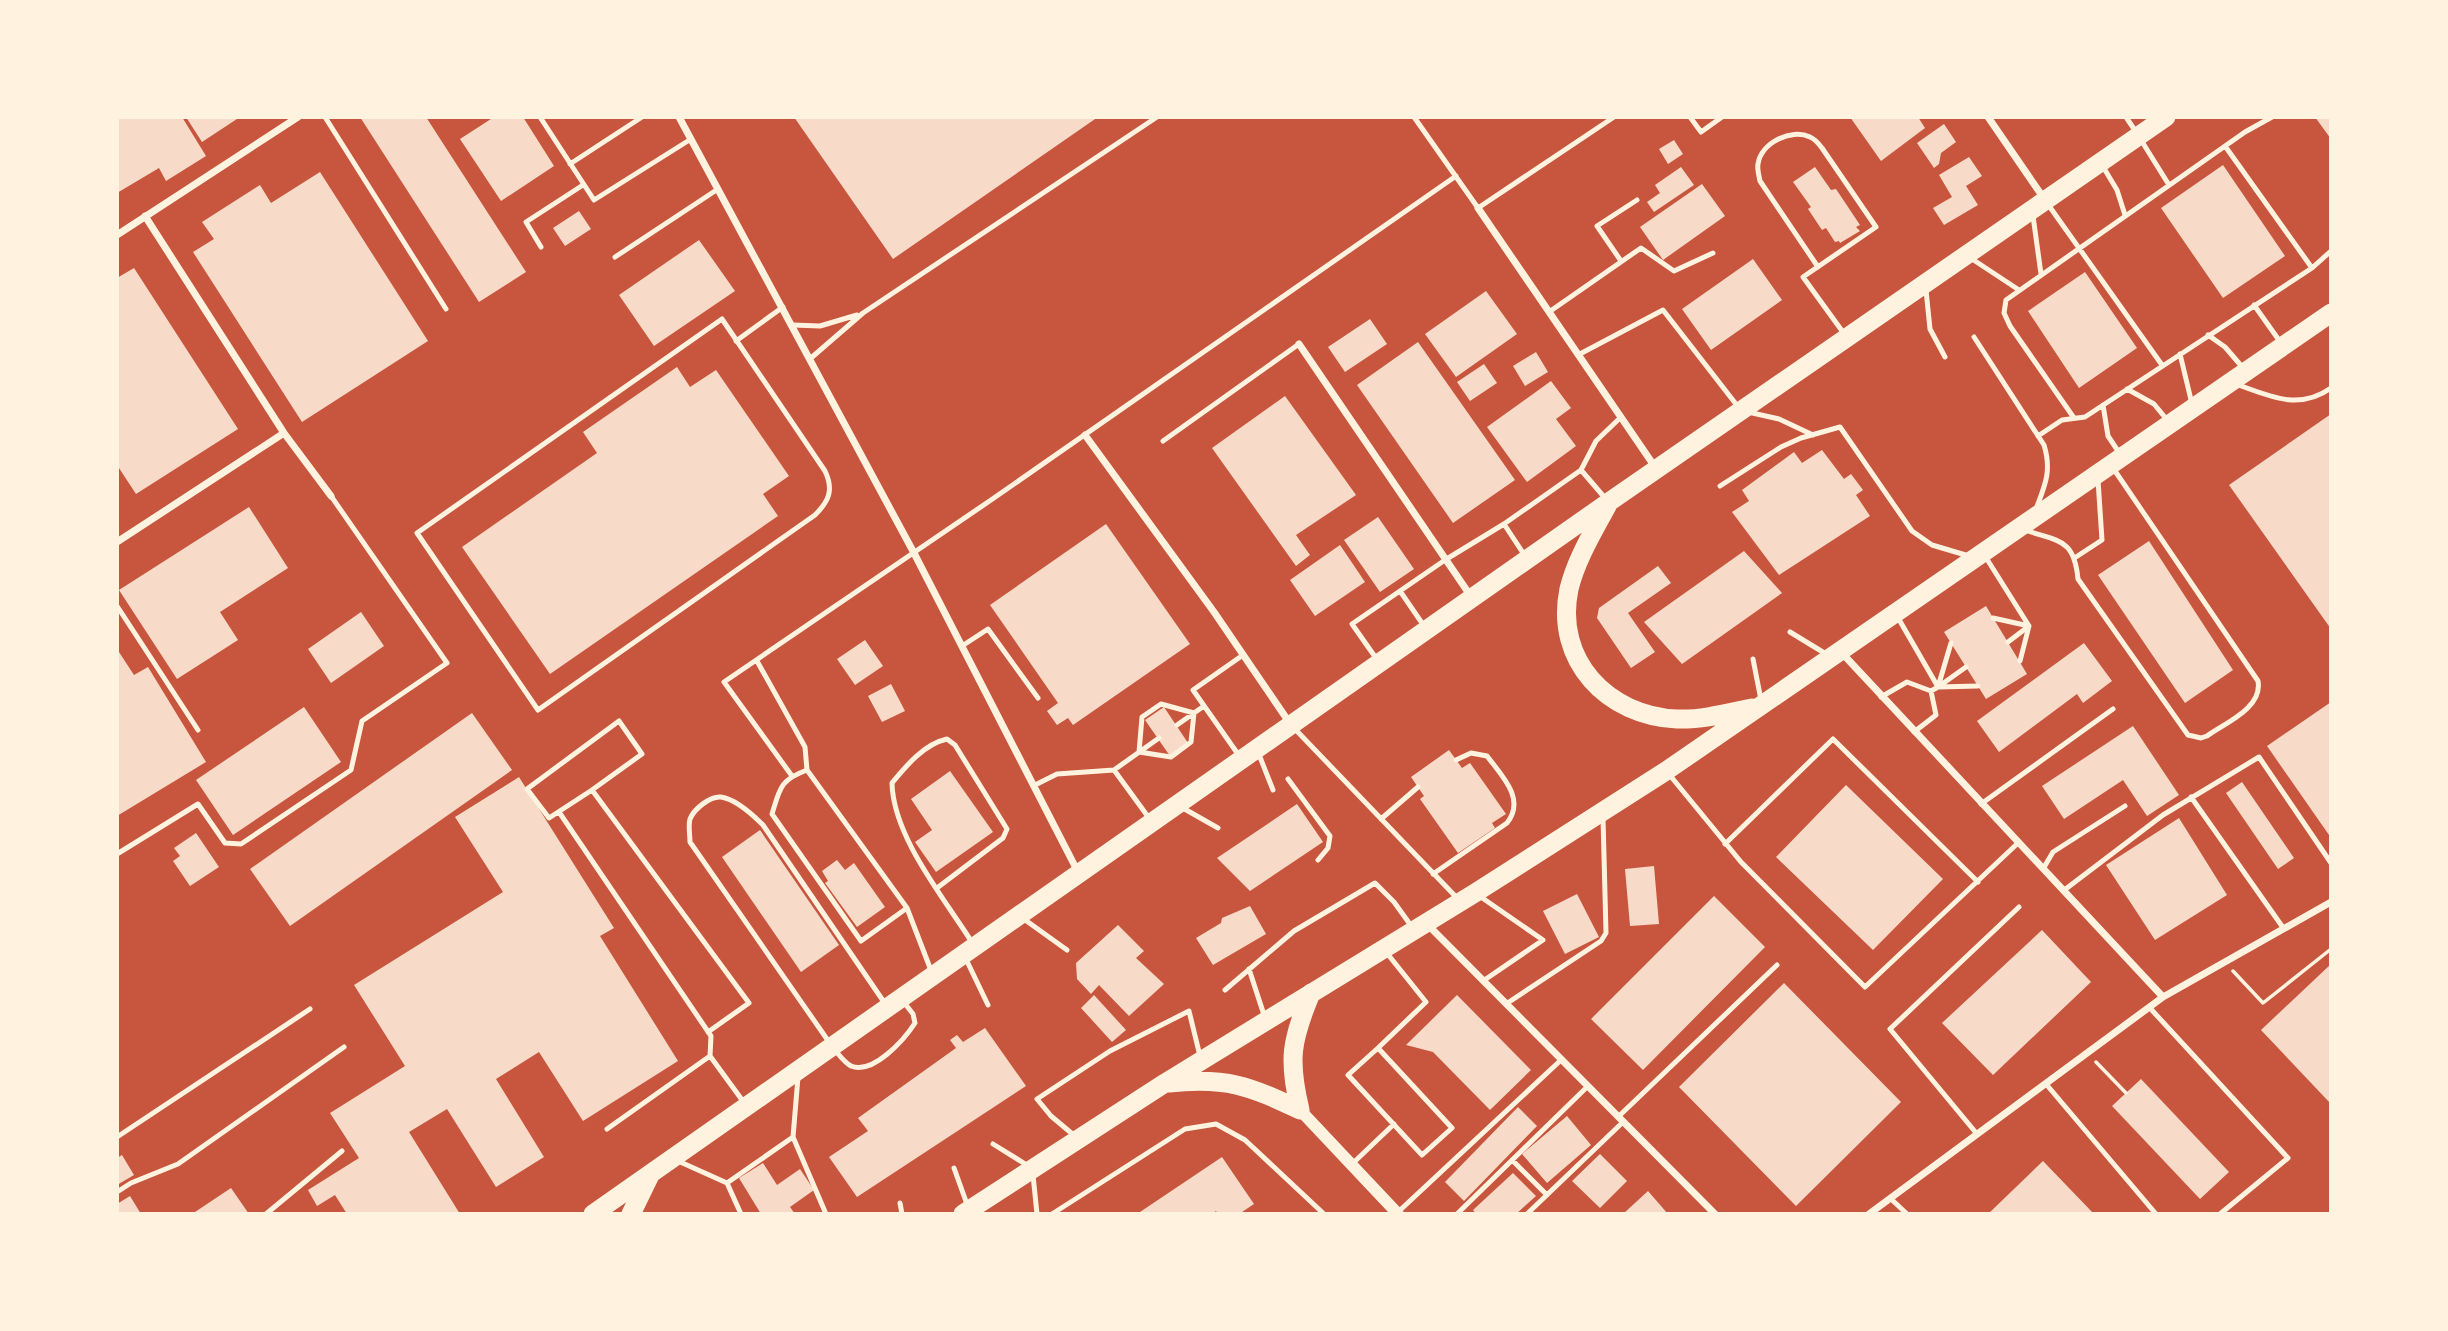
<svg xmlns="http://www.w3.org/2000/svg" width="2448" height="1331" font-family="'Public Sans',sans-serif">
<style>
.building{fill:#f7dbc8}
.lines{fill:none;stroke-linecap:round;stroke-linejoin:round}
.path{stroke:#fff3e0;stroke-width:3.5}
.service{stroke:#fff3e0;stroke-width:5}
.minor{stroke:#fff3e0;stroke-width:7}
.tertiary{stroke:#fff3e0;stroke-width:12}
.trunk{stroke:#fff3e0;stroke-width:19}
</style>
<rect width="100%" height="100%" fill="#c8553d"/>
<!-- building -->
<path class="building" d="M117 117H182L206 156 166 181 159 168 117 193Z
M186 117H240L202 142Z
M360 117H426L526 272 479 302Z
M494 117H523L554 166 501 201 460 139Z
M794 117H1098L893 259Z
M1850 117H1918L1925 128 1881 161Z
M2315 117H2331V139Z
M1944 124 1956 142 1941 153 1939 164 1934 168 1917 143Z
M1674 140 1683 154 1668 164 1659 149Z
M1969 157 1982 176 1966 186 1978 205 1944 225 1933 208 1952 197 1939 175Z
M2223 165 2285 256 2223 298 2161 208Z
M1681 167 1694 185 1654 212 1647 202 1660 193 1655 185Z
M1815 167 1831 190 1836 189 1860 225 1856 227 1860 231 1840 243 1839 241 1835 242 1826 228 1822 230 1808 209 1811 207 1793 182Z
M320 172 428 341 302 422 193 252 214 239 202 222 260 185 271 203Z
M1702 184 1725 216 1663 260 1640 227Z
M579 211 591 229 565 246 553 228Z
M699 240 735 291 654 346 619 295Z
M1753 259 1782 300 1711 350 1682 309Z
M134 268 238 429 136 494 117 465V278Z
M2085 272 2137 348 2079 388 2028 311Z
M1486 291 1517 334 1456 377 1425 334Z
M1370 319 1387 344 1345 372 1328 347Z
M1418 342 1515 480 1453 523 1357 385Z
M1536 352 1548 372 1525 386 1513 366Z
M1484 364 1497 383 1470 401 1457 382Z
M677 367 690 387 716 370 789 476 763 494 778 516 550 674 462 547 597 453 583 432Z
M1551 381 1571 408 1556 419 1576 446 1527 482 1487 427Z
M1285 396 1356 495 1296 535 1310 555 1296 566 1212 448Z
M2331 414V629L2229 485Z
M1822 450 1844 479 1851 474 1863 490 1856 495 1870 516 1779 575 1732 512 1749 501 1742 490 1794 452 1802 463Z
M249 507 288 568 220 612 238 640 177 679 119 590Z
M1378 517 1414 569 1380 592 1344 540Z
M1106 524 1190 644 1073 725 1068 718 1057 725 1047 711 1058 703 990 605Z
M2149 541 2233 670 2185 703 2098 575Z
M1340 545 1365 582 1315 616 1290 580Z
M1744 551 1782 593 1682 664 1644 622Z
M1658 566 1671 583 1628 613 1655 652 1631 668 1597 618 1599 608Z
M1986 606 2027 674 1986 699 1944 632Z
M361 612 384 646 331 683 308 649Z
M865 640 883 666 855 685 837 659Z
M2084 643 2112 681 2083 703 2077 694 1999 752 1977 721Z
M117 649 134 675 148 667 206 762 117 816Z
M891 684 905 711 882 722 868 696Z
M2331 702V834L2329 835 2267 746Z
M304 707 341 762 233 835 196 780Z
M1164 707 1188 743 1170 756 1145 720Z
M472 713 512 770 290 926 250 869Z
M2133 726 2179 795 2147 816 2123 780 2064 819 2042 786Z
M1449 750 1462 768 1470 763 1506 814 1492 823 1495 828 1458 853 1420 799 1424 796 1411 777Z
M950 771 993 832 936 872 915 842 932 830 911 799Z
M519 777 614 928 600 936 678 1061 583 1121 539 1052 496 1079 544 1157 496 1187 447 1109 409 1132 460 1214H347L335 1195 317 1206 308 1190 359 1158 330 1113 405 1066 354 985 503 892 455 817Z
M2242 782 2294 858 2278 869 2226 793Z
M1846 785 1943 879 1873 950 1776 857Z
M1297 804 1323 842 1250 891 1217 858Z
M2179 818 2227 895 2155 940 2106 865Z
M760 830 839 945 801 972 722 857Z
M196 833 219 867 190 886 173 861 180 856 174 848Z
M837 860 845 870 854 863 885 907 857 927 825 883 828 881 822 871Z
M1654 866 1659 924 1630 926 1625 869Z
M1577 894 1599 937 1565 954 1543 911Z
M1714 896 1765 947 1643 1070 1591 1019Z
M1250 906 1266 934 1213 965 1196 938 1221 923 1222 918Z
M1118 925 1144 951 1136 958 1164 984 1129 1016 1099 985 1091 994 1077 979 1076 963Z
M2042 930 2091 982 1993 1075 1942 1023Z
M2331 964V1104L2261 1030Z
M1784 983 1901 1102 1796 1206 1679 1087Z
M1094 995 1126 1030 1112 1042 1081 1008Z
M1457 995 1531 1070 1490 1110 1433 1052 1406 1045Z
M985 1028 1026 1086 857 1197 829 1157 868 1131 858 1118 956 1048 950 1040 957 1035 963 1042Z
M2141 1079 2229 1172 2200 1199 2112 1106Z
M1518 1107 1537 1126 1464 1201 1445 1182Z
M1567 1116 1591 1145 1547 1183 1522 1154Z
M1600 1154 1627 1181 1600 1208 1572 1181Z
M122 1155 134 1175 117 1185V1158Z
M1222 1157 1254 1204 1239 1214H1218L1216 1211 1212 1214H1137Z
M2043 1161 2094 1214H1988Z
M763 1163 777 1185 800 1169 814 1190 790 1207 795 1214H761L739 1178Z
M1513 1173 1536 1196 1516 1214H1476L1473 1210Z
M231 1188 249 1214H192Z
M1648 1191 1668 1214H1623Z
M130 1196 141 1214H117V1204Z"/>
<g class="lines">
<!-- path -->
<path class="path" d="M2233 971 2263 1003 2331 949
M2096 1062 2126 1093"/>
<!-- service -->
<path class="service" d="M325 117 446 309
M540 117 594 200 691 139
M1414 117 1478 208 1614 117
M1690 117 1701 132 1722 117
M2126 117 2136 132
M2141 140 2169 185
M2225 146 2312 268
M570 164 642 117
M2102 165 2117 190 2125 215
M2047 203 2162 365
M2033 216 2041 274
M541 247 526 222 583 185
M615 257 718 189
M1969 257 2019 290
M1621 261 1597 226 1637 200
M1818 267 1760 181C1759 176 1757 169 1758 164 1761 143 1791 128 1810 137 1815 139 1819 144 1822 148L1876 227 1803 277 1845 335
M1926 290 1930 329 1945 357
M2254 305 2281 343
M1549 312 1641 248 1674 271 1713 253
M722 319 825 471C834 490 829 501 815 515L538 710 417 533Z
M793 325 820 326 857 315
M2208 335 2225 347 2244 369
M1974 337 2044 445C2052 471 2045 485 2036 509
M736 341 783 307
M2180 354 2192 404
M1578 355 1663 310 1739 408
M811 358 863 313 1157 117
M2236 384C2269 396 2299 411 2331 388
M2127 389 2154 404 2168 421
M2103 405 2108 436 2120 454
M1748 412 1779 419 1813 435
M2074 418 2010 326 2004 313 2006 300 2245 132 2272 117
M2038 436 2062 420 2085 417 2312 268 2331 251
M1163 441 1299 344
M1581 470 1596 441 1621 417
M1720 486 1781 447 1801 438 1840 427 1912 531 1932 545 1969 556
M2025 530C2059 542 2074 538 2078 579L2188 735 2201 738 2207 736C2225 723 2263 708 2258 681L2113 468
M1525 556 1504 524 1581 470 1605 498
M1985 556 2029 626 2020 661
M2076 557 2102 540 2098 480
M1400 591 1424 626
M117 606 198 730
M1897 616 1938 687
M1993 618 2029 626 2008 642
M1790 632 1826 654
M962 646 988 629 1038 698
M1753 659 1761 700
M757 661 805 747 807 770
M1378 661 1352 624 1445 560 1504 524
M1966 667 1938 687 1978 686
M1881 697 1907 682 1931 691
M1161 704 1194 713 1191 742 1171 757 1139 752 1142 717Z
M1177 725 1204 706
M1293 727 1458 899
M1914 732 1936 715 1931 691 1938 687 1951 643
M1258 752 1273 790
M1240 757 1193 690 1243 655
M1114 770 1149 818
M1668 773 1741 862 1865 987 2018 843
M792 776 724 682 991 500 1456 176
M1288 779 1330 836 1328 848 1318 860
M1033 786 1057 774 1114 770 1159 738
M592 790 642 754 619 721 527 789 549 818 592 790 749 1003 708 1032
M2191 797 2284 929
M1981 804 2113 709
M1181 807 1218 828
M559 812 711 1036 710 1056 745 1104
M1381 819 1418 787
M1725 844 1833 739 1978 882
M117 854 198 804 225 843 241 844 351 770 362 721 447 663 331 496
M2043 869 2053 852 2125 806
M1433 874 1507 823C1526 799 1502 776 1487 756L1471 753 1456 760
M937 888 1003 838 1007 829 955 745 947 739C924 744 906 766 892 783 893 837 945 899 973 944
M2063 891 2163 815 2259 757 2331 863
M1478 895 1543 940 1483 981
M907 908 861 941 772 814C780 788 780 780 807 770L907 908 932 973
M1021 917 1067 950
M965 957 988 1005
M1249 969 1265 1018
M1225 990 1294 931 1375 883 1394 902 1412 927
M1506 1004 1601 941 1606 933 1603 818
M2149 1007 2288 1158 2220 1214
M829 1042 690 842C690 835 688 825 690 819 694 809 710 796 721 797 735 799 753 815 763 825L886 1005
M1378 1048 1452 1128 1422 1155 1348 1075Z
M1378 1048 1426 1002 1386 952
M835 1050C840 1056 844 1062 851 1066 873 1075 904 1040 915 1023L913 1014 903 1001
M798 1077 793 1137 826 1214
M2046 1084 2156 1214
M1618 1117 1777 965
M607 1129 710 1056
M1977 1134 1890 1029 2019 907
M117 1137 310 1009
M1076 1137 1051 1116 1037 1099 1110 1051 1189 1011 1200 1056
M993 1144 1030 1167
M1512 1160 1547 1195
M678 1161 727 1183 741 1214
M1351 1165 1394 1124
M954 1168 968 1207
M1033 1175 1037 1214
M727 1183 793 1137
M117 1192 131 1183 178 1164 344 1047
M1890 1198 1907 1214
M900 1203 902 1214
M1397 1213 1561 1060
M266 1214 342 1151
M1052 1214 1185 1129 1216 1124 1245 1140 1324 1214
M1457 1214 1588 1086
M1527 1214 1623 1122"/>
<!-- minor -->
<path class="minor" d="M679 117 914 553 1078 872
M1988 117 2045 200
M1478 208 1655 467
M145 216 284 433 331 496
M117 235 298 117
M1299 344 1472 598
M1085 435 1214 612 1291 725
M117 542 284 433
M1841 652 2163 997
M1426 923 1715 1214
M1869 1214 2163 997 2331 902"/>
<!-- tertiary -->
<path class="tertiary" d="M1300 1110 1398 1214"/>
<!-- trunk -->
<path class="trunk" d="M1607 506C1593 532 1576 560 1569 589 1554 661 1608 716 1677 719 1702 720 1728 713 1752 708
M1169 1083C1227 1077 1249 1086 1300 1110
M1300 1110C1288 1060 1291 1041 1311 993
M593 1214 1609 502 2166 117
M631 1214 650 1175
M963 1214 1165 1083 1475 893 1666 771 2331 313"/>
</g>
<!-- border -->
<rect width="2448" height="1331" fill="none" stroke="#fff3e0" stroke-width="238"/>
</svg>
